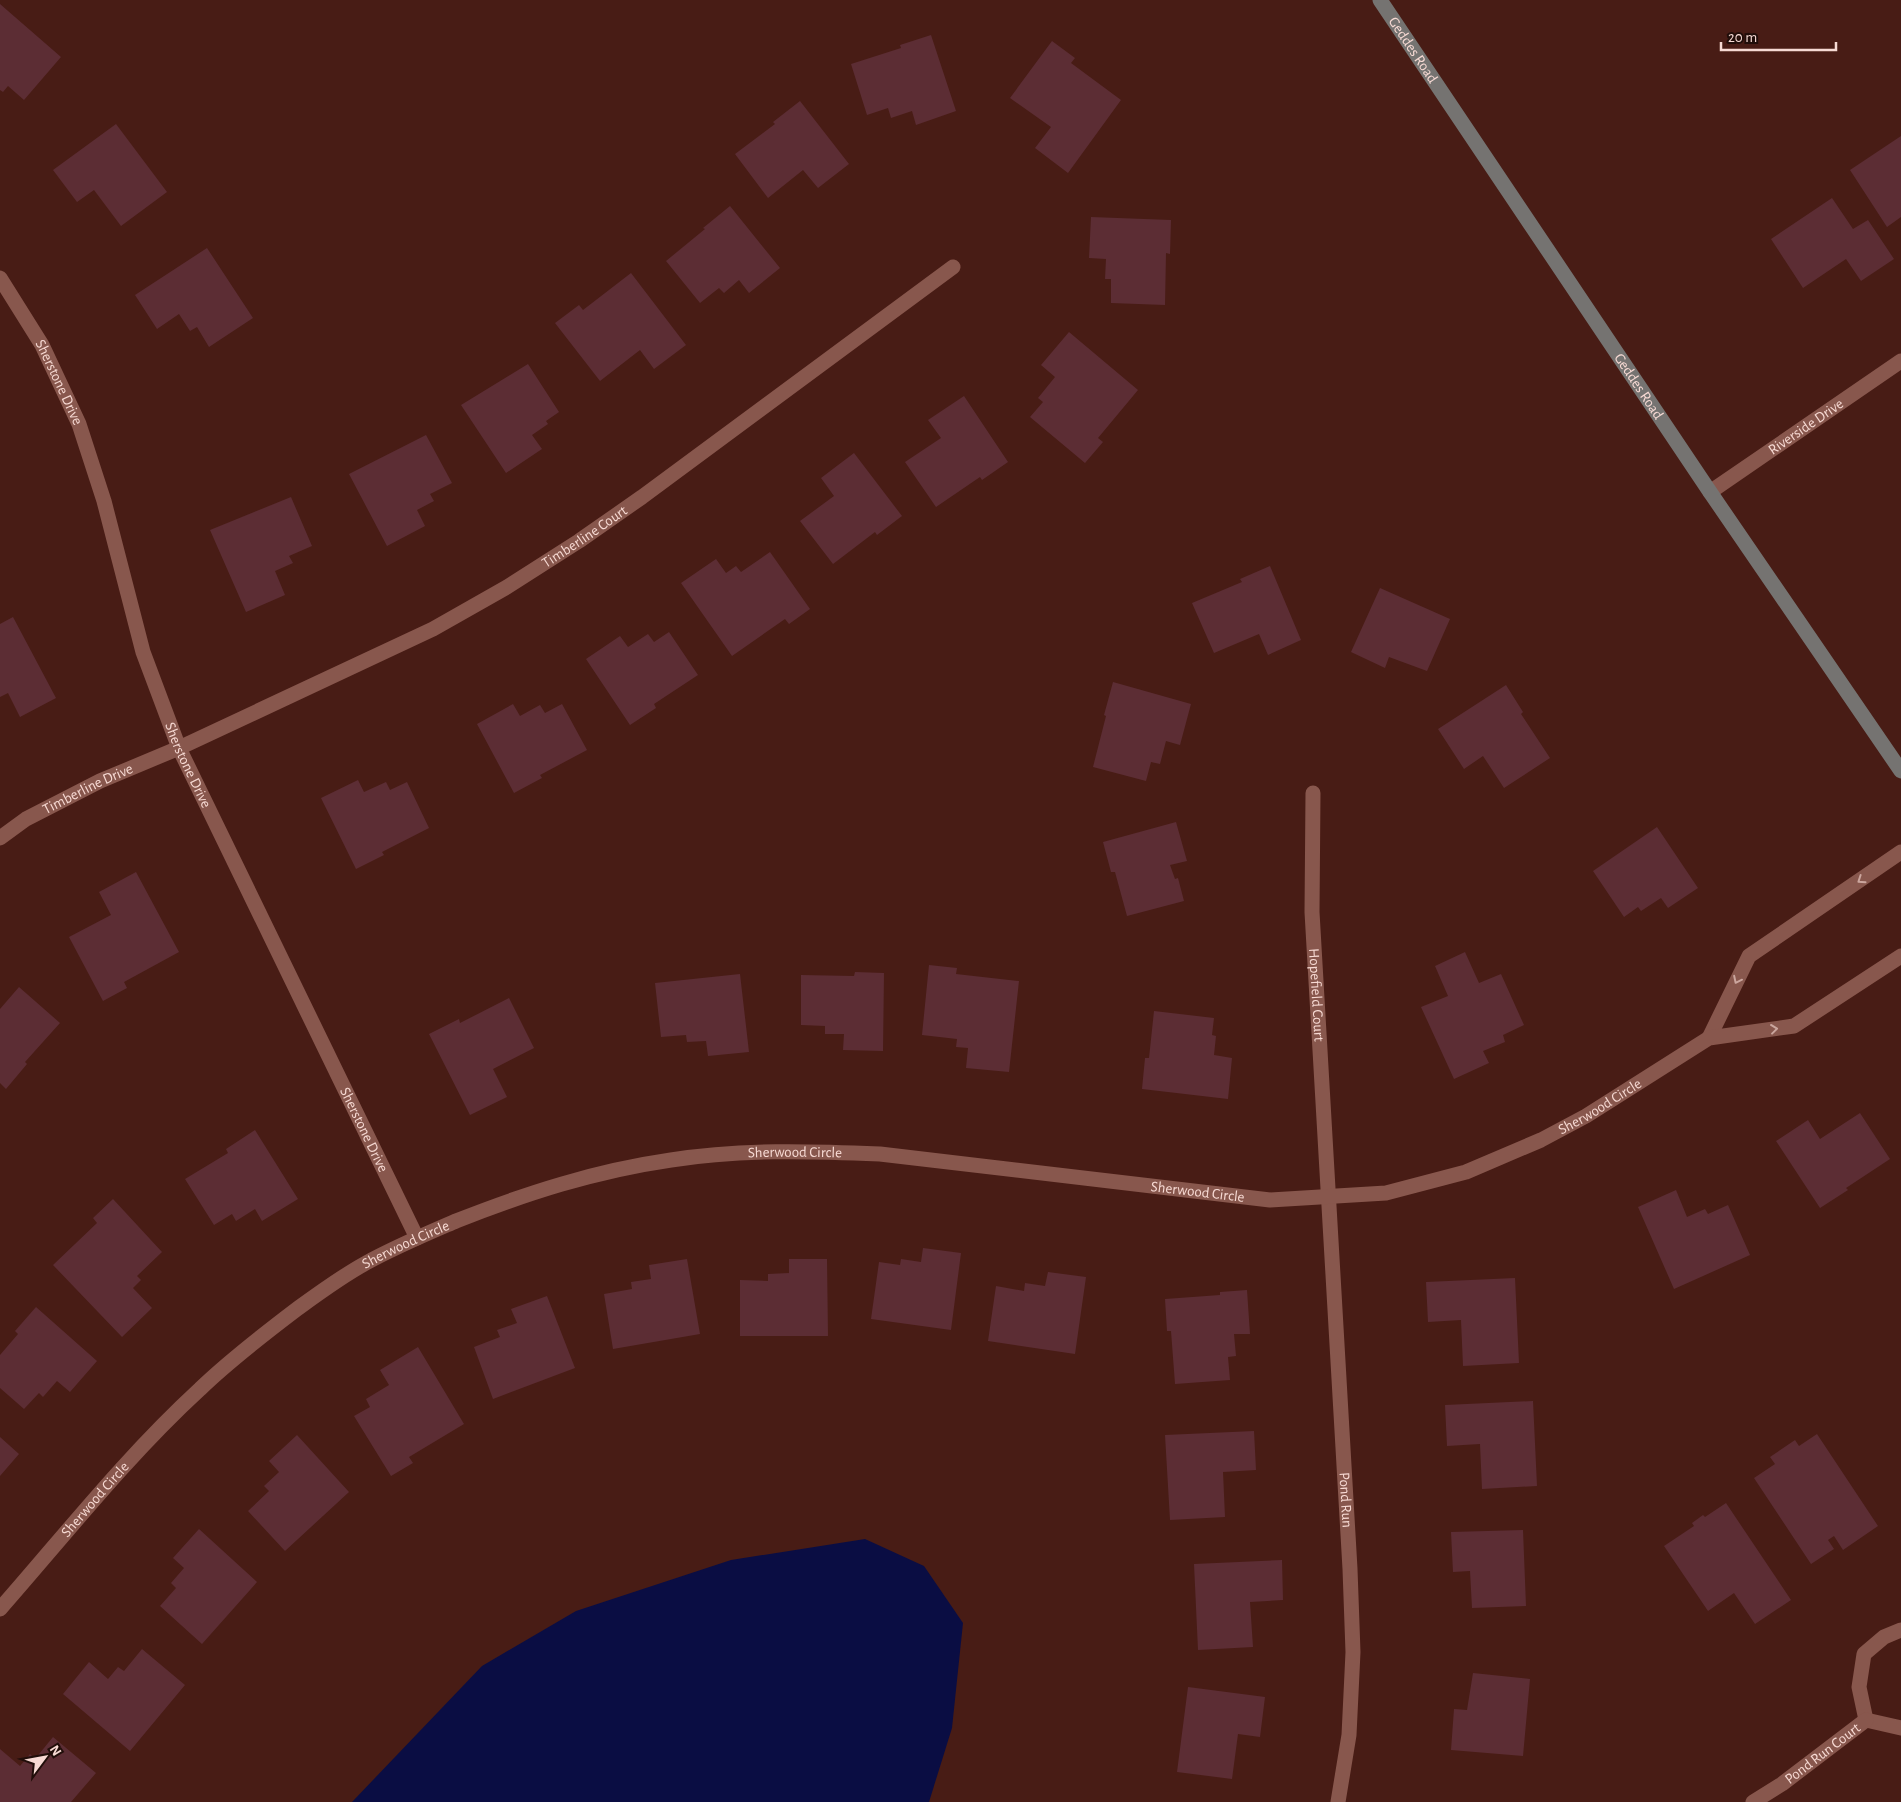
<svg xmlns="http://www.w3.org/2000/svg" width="1901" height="1802" font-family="'Alegreya Sans',sans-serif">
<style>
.water{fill:#0a0d43}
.building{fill:#5c2d34}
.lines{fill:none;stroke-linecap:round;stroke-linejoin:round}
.street{stroke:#88574d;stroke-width:15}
.secondary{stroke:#757371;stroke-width:15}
.oneway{stroke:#cba69e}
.labels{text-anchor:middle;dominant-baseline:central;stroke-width:4;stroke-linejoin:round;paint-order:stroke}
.street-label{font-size:15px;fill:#f7dad4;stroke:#210e0a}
</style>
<rect width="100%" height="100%" fill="#481c15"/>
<!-- water -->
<path class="water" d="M865 1539 924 1566 963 1623 952 1728 929 1802H352L482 1666 576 1611 731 1560Z"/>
<!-- building -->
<path class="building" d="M0 4 61 57 24 100 8 86 3 92 0 90Z
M931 35 956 111 916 125 912 111 891 118 888 108 867 115 851 64 901 48 900 45Z
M1052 41 1075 58 1071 63 1121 100 1068 173 1035 148 1051 127 1010 98Z
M800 101 849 164 818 188 803 170 768 198 735 154 775 124 773 122Z
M116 124 167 192 121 226 94 190 77 202 53 170Z
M1901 136V217L1887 227 1850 170Z
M1832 198 1853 229 1868 220 1894 259 1861 281 1846 259 1803 288 1771 239Z
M730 206 780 268 749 293 739 280 724 293 719 288 700 303 666 261 705 229 703 228Z
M1091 217 1171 220 1170 254 1166 253 1165 305 1111 303V279H1105L1106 259 1089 258Z
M207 248 253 318 209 347 197 327 190 331 179 314 157 329 135 295Z
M631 273 686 345 654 369 640 350 600 381 555 323 579 305 583 310Z
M1069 332 1138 390 1098 438 1103 442 1085 463 1030 417 1043 402 1038 398 1055 377 1041 365Z
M528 364 559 412 546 421 548 424 532 435 542 449 506 473 461 405Z
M964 396 1008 462 982 480 980 477 936 507 905 462 941 438 928 420Z
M426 435 452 483 430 494 434 501 417 510 425 526 387 546 349 474Z
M854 453 902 516 877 535 875 532 833 564 800 521 834 496 821 478Z
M291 497 312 546 289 556 293 563 275 571 285 595 246 612 210 530Z
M770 552 810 609 789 624 785 619 732 656 681 583 716 559 726 573 736 566 741 572Z
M1270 566 1301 640 1268 655 1259 634 1214 653 1192 603 1242 582 1240 579Z
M1380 588 1450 619 1427 671 1389 657 1385 668 1351 652Z
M13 617 56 698 20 717 8 693 0 697V624Z
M669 632 698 675 654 704 656 708 630 725 586 659 620 636 628 647 648 634 654 642Z
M1113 682 1191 704 1180 745 1166 741 1160 764 1151 762 1146 781 1093 767 1106 716 1104 715Z
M1506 685 1523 712 1521 714 1550 758 1504 788 1483 756 1464 769 1438 729Z
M513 704 520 716 540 705 545 713 562 704 587 750 540 775 542 778 514 793 477 724Z
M358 780 364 792 386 782 390 790 407 782 429 828 382 852 384 855 356 869 321 798Z
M1176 822 1187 861 1170 865 1175 879 1178 878 1184 901 1127 916 1115 872H1111L1103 842Z
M1657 827 1698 888 1668 908 1661 898 1641 911 1638 907 1624 917 1593 871Z
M136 872 179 952 124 982 127 988 103 1001 69 937 111 915 99 892Z
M1465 952 1479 983 1501 974 1524 1025 1503 1035 1505 1042 1483 1051 1489 1063 1454 1079 1421 1007 1448 996 1435 966Z
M929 965 957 968 956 974 1019 981 1009 1072 966 1068 968 1048 956 1047 957 1039 922 1035Z
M855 972 884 973 883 1051 843 1050 844 1034H825V1026L801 1025V975L854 976Z
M740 974 749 1052 708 1056 706 1041 687 1042 686 1035 661 1037 655 983Z
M19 987 60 1023 25 1062 27 1064 6 1089 0 1083V1009Z
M509 998 534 1048 493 1069 507 1097 470 1115 429 1034 459 1019 460 1023Z
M1154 1011 1214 1018 1212 1035 1216 1036 1214 1055 1232 1058 1228 1099 1142 1089 1145 1058H1149Z
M1860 1113 1890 1159 1846 1188 1848 1190 1820 1208 1776 1141 1808 1120 1820 1139Z
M255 1130 298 1199 262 1221 255 1209 236 1221 232 1214 214 1225 185 1179 228 1153 226 1149Z
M1676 1190 1687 1217 1705 1209 1708 1214 1728 1205 1750 1255 1674 1289 1638 1207Z
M113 1199 162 1252 137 1276 141 1280 133 1288 152 1308 122 1337 53 1265 97 1223 93 1218Z
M923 1248 961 1253 951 1330 871 1319 879 1262 900 1265 901 1259 921 1262Z
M687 1259 700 1334 613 1349 604 1294 632 1289 631 1282 651 1279 649 1265Z
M789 1259H827L828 1336H740V1280L768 1281V1274L789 1273Z
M1048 1272 1086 1277 1075 1354 988 1341 996 1286 1024 1291 1025 1283 1045 1286Z
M1515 1278 1519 1363 1463 1366 1461 1320 1428 1322 1426 1282Z
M1247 1290 1250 1334H1234L1236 1356 1228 1357 1230 1380 1175 1384 1171 1331H1167L1165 1299 1220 1295V1292Z
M547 1296 575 1368 493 1399 474 1347 500 1337 497 1330 517 1323 511 1309Z
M36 1307 97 1361 70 1392 57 1381 43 1397 39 1393 24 1409 0 1388V1355L18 1334 15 1331Z
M418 1347 464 1424 409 1457 413 1463 391 1476 354 1416 370 1407 366 1399 389 1385 380 1370Z
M1533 1401 1537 1486 1482 1489 1480 1444 1447 1446 1445 1405Z
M1254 1431 1256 1470 1223 1472 1225 1517 1170 1520 1165 1435Z
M1817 1434 1878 1526 1843 1550 1834 1536 1828 1540 1834 1549 1811 1564 1754 1478 1775 1464 1770 1457 1795 1440 1799 1446Z
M297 1435 349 1492 285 1551 248 1511 269 1491 264 1486 279 1472 269 1461Z
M0 1437 19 1454 0 1476Z
M1726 1503 1791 1600 1755 1624 1734 1593 1708 1611 1664 1546 1694 1526 1692 1523 1703 1515 1705 1517Z
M199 1529 257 1582 202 1644 160 1606 176 1588 171 1583 184 1568 173 1558Z
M1523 1530 1526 1606 1472 1608 1470 1571 1453 1572 1451 1532Z
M1282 1560 1283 1600 1250 1602 1253 1647 1198 1650 1194 1564Z
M142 1649 185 1685 130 1751 63 1694 89 1662 108 1679 118 1667 124 1671Z
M1473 1673 1530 1679 1523 1756 1451 1750 1454 1709 1467 1710Z
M1188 1687 1265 1697 1260 1737 1238 1734 1232 1779 1177 1772Z
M53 1737 96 1773 71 1802H0V1749L20 1766 30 1754 35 1759Z"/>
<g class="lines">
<!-- street -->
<g class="street">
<path id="s1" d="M0 278 42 345 79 424 104 501 143 652 179 748 417 1238"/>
<path id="s2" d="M1710 492 1901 361"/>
<path id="s3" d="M1313 793 1312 912 1350 1569 1353 1652 1349 1735 1338 1802"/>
<path id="s4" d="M0 838 26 819 100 781 179 748 433 629 507 587 579 541 642 497 953 267"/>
<path d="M1709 1038 1749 956 1901 852"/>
<path id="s5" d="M0 1609C65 1535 127 1456 200 1389 230 1360 264 1334 297 1309 319 1293 342 1276 366 1263 395 1247 426 1234 456 1221 527 1193 595 1171 671 1160 740 1149 810 1151 880 1154L1270 1200 1386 1193 1466 1172 1541 1140 1586 1116 1709 1038 1794 1026 1901 956"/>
<path d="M1866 1720 1859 1687 1864 1654 1884 1637 1901 1630"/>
<path d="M1866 1720 1901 1728"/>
<path id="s6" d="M1753 1802 1782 1784 1866 1720"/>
</g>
<!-- secondary -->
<path class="secondary" id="s7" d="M1380 0 1710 492 1901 771"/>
</g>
<!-- one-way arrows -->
<defs><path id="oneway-chevron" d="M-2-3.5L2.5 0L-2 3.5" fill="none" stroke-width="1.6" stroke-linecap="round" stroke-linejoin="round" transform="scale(1.25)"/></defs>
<g class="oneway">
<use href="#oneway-chevron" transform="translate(1861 880) rotate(146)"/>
<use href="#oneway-chevron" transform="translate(1737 980) rotate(116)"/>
<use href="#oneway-chevron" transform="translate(1774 1029) rotate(-7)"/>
</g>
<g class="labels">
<!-- street labels -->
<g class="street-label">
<text stroke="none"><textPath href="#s7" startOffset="60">Geddes Road</textPath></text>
<text stroke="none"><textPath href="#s1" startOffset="120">Sherstone Drive</textPath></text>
<text stroke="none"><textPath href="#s7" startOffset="465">Geddes Road</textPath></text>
<text stroke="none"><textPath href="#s2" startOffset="116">Riverside Drive</textPath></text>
<text stroke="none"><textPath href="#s4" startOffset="659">Timberline Court</textPath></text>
<text stroke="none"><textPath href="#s1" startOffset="525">Sherstone Drive</textPath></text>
<text stroke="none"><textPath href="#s4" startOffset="101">Timberline Drive</textPath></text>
<text stroke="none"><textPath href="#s3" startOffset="202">Hopefield Court</textPath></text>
<text stroke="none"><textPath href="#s5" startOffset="1780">Sherwood Circle</textPath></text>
<text stroke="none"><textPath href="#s1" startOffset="930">Sherstone Drive</textPath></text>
<text stroke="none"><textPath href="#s5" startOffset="954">Sherwood Circle</textPath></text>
<text stroke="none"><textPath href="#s5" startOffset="1359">Sherwood Circle</textPath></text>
<text stroke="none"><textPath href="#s5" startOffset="550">Sherwood Circle</textPath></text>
<text stroke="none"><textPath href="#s3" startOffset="708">Pond Run</textPath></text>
<text stroke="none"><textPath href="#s5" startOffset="145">Sherwood Circle</textPath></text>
<text stroke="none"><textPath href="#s6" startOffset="85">Pond Run Court</textPath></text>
</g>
</g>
<!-- north arrow -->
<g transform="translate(45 1757) rotate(58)" stroke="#210e0a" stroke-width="4" paint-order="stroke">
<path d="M0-4L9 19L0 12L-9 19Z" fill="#f7dad4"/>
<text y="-8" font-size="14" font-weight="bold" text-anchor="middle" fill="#f7dad4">N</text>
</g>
<!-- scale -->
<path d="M1721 42v8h115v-8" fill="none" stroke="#f7dad4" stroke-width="2.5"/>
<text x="1728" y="42" font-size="15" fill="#f7dad4" stroke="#210e0a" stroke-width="4" paint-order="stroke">20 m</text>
</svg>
